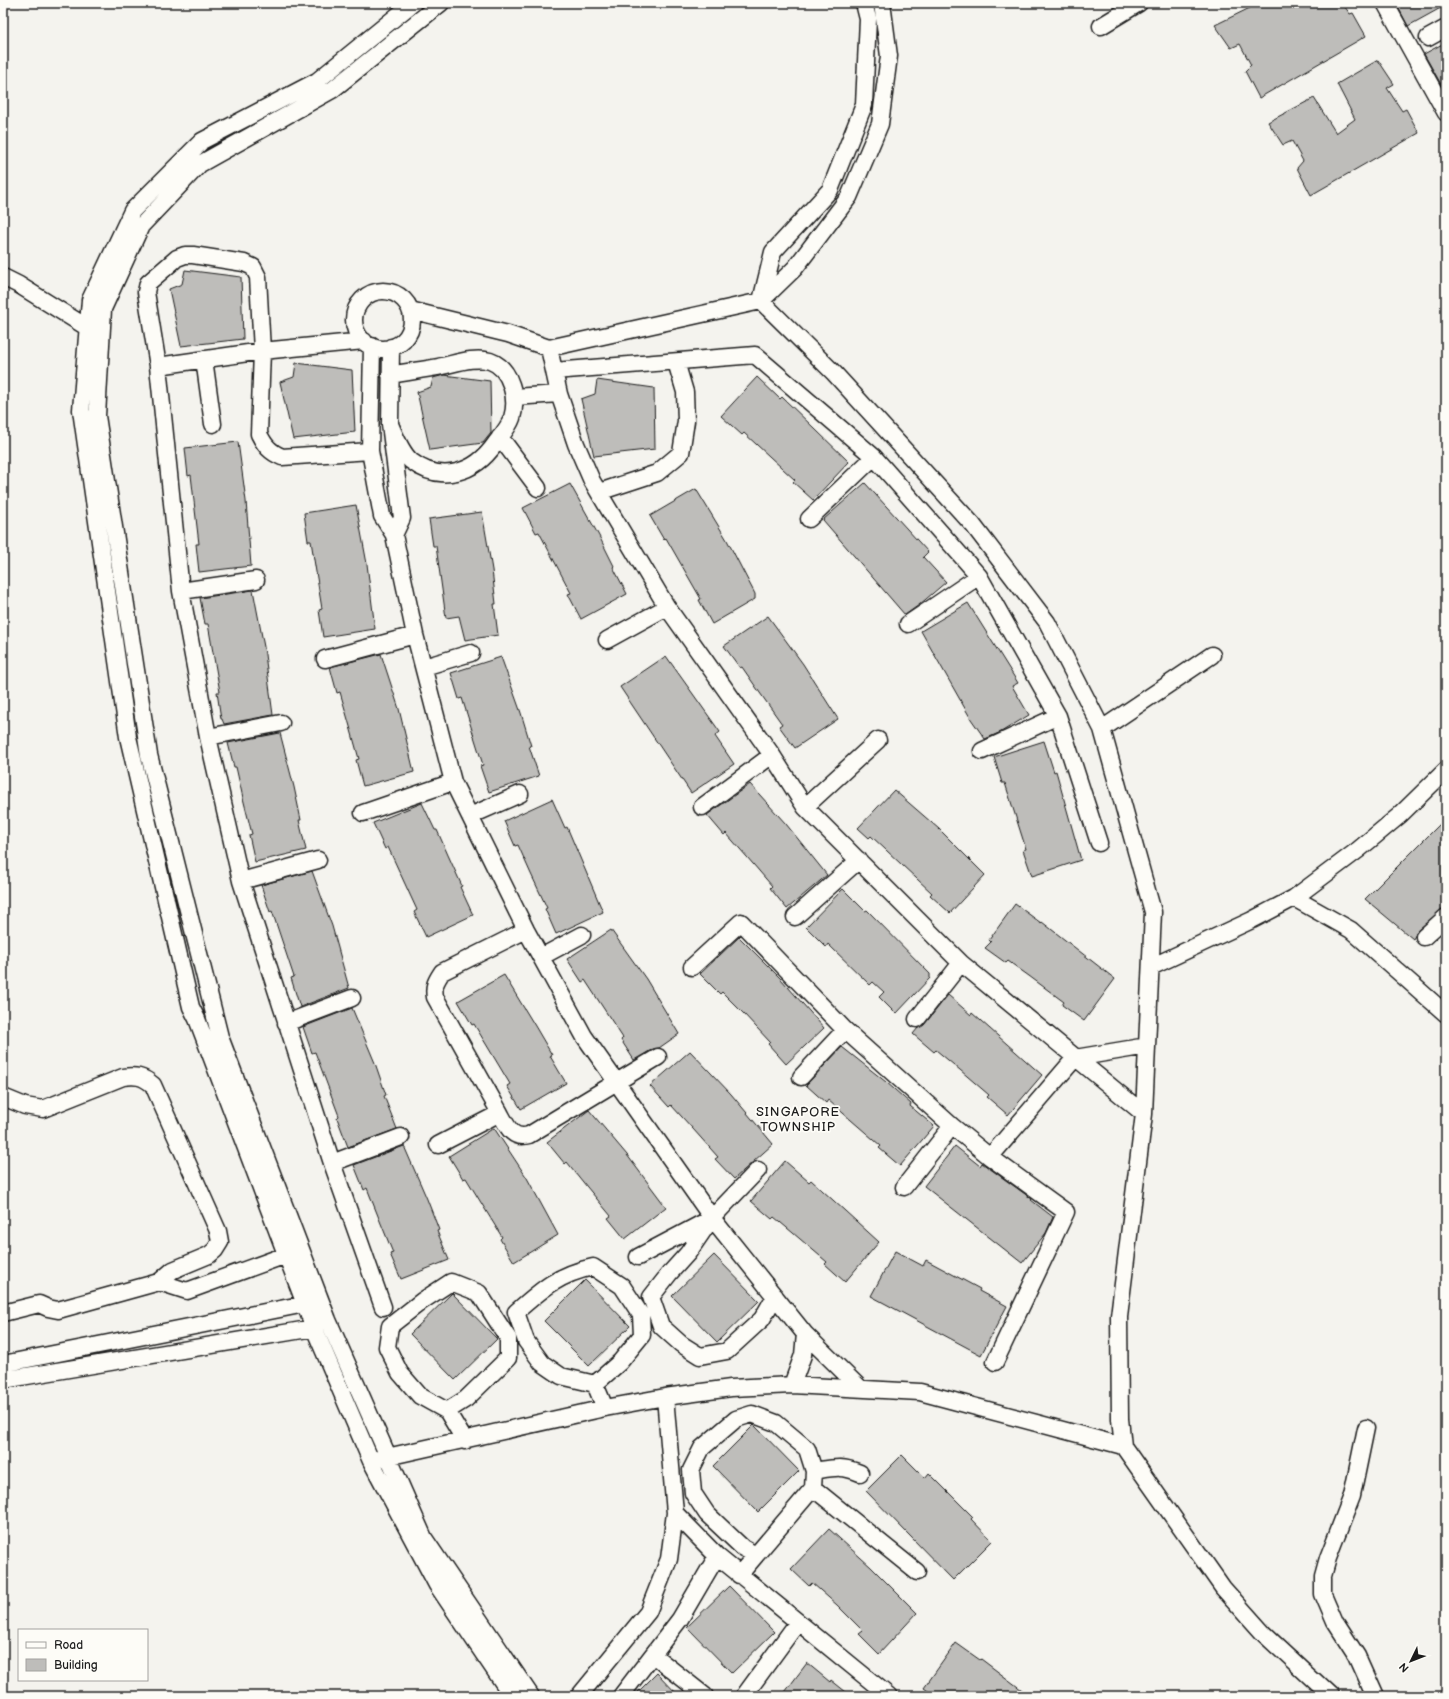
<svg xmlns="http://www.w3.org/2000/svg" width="1449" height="1699" font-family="'Balsamiq Sans',sans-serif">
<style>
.building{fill:#bebdba;stroke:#1c1c1c}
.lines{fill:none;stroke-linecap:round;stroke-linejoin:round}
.minor-casing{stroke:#1c1c1c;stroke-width:19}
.minor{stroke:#fdfcf7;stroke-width:16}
.labels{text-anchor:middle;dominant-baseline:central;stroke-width:3.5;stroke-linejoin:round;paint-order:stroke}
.quarter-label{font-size:13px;letter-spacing:1px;fill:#1c1c1c;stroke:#fdfcf7}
</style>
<rect width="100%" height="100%" fill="#f4f3ee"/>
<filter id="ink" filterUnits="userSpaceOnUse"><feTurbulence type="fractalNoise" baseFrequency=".025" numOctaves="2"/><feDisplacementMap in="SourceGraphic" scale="8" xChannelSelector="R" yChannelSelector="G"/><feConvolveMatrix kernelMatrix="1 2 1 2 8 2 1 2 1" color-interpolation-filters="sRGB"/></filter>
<g filter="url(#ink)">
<!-- building -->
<path class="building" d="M1260 3H1342L1350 14 1353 13 1366 36 1259 98 1245 71 1251 65 1240 44 1231 48 1215 25Z
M1396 3H1446V5L1408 26Z
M1446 42V93L1424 54Z
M1378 60 1394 84 1387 88 1402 111 1406 109 1419 133 1311 195 1297 168 1303 161 1292 141 1283 145 1268 122 1314 98 1336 133 1355 119 1337 84Z
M185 270 241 277 243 339 181 346 169 289 182 284Z
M296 363 352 370 355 432 293 439 280 382 294 377Z
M444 375 490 381 491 433 483 443 430 450 417 392 431 387 433 378Z
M757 377 780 399 782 397 849 462 813 500 793 482 795 480 744 433 742 435 721 416Z
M597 380 654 388 655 449 594 456 581 399 595 394Z
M238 442 246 501 251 566 199 572 196 544H199L191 475 188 476 185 448Z
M865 483 928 552 923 557 946 582 919 605 905 615 823 520Z
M570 484 599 536 614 566 613 567 627 594 581 619 568 594 571 593 539 532 536 533 523 508Z
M696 489 727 540 755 594V599L712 624 699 600 701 599 666 538 664 540 650 516Z
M356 505 367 564 375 629 323 637 319 610 322 609 311 541H308L304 513Z
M482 512 492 570 496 604H494L498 635 465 640 459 616 446 618 436 546H433L429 519Z
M253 590 264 647 273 715 224 724 222 719H221L217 692H220L208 624H205L200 598Z
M968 603 1018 683 1012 686 1029 715 1001 732 985 739 971 719 921 631Z
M768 616 803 664 838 719 795 748 779 726 782 724 760 693 742 667 740 668 724 646Z
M381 654 399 709 414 772 363 786 356 760 359 759 351 730 340 692 337 693 330 667Z
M666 656 720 732 715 736 734 764 691 793 620 687Z
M501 657 521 713 531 746H529L539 776 489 792 480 766 483 765 462 698 459 699 451 673Z
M280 733 294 787 301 820H299L306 850 255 862 249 835 252 834 243 798 236 767H234L228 743Z
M1044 741 1054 772 1056 771 1081 860 1032 876 1023 850 1026 849 1005 783H1002L994 757Z
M750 784 786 824 827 875 787 909 770 888 772 886 747 857 726 833 724 835 707 815Z
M894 790 939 829 985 875 950 913 930 895 932 893 871 836 869 838 858 828Z
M552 799 565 828 567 827 603 912 556 934 545 909 547 908 531 874 518 845 515 846 504 821Z
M422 803 435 830H437L448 855 462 886 460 887 473 915 426 937 414 912 417 910 388 847 385 849 373 823Z
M1446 818V906L1418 930 1413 939 1365 899Z
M312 871 332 926 349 988 300 1007 291 978 294 977 272 911 270 912 261 885Z
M843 889 865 911 867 910 930 974V978L896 1014 879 997 884 992 873 982 870 985 828 944 826 947 806 927Z
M1015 904 1041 923 1042 922 1115 979 1084 1021 1062 1005 1064 1002 1029 976 1008 961 1006 963 985 948 991 942 989 940Z
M611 930 646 979 679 1034 659 1048 653 1049 634 1060 621 1040 623 1038 585 980 582 982 567 959Z
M739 937 781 979 824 1028 786 1064 768 1044 770 1042 744 1014 722 992 720 994 700 974Z
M504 975 535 1026 552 1055 550 1056 566 1083 521 1109 507 1086 510 1084 474 1024 472 1025 458 1001Z
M948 995 971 1015 972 1013 1042 1075 1008 1115 987 1097 989 1095 960 1070 936 1050 934 1052 913 1034 918 1028 924 1025Z
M352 1008 375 1063 386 1095 384 1096 397 1129 348 1147 337 1118 339 1116 315 1052 312 1053 303 1027Z
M842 1047 886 1082 911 1104 910 1106 934 1126 900 1166 879 1148 881 1146 828 1100 826 1103 806 1085Z
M690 1051 731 1094 773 1144 734 1179 715 1159 718 1157 693 1129 671 1105 669 1107 650 1086Z
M589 1110 627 1155 666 1207 625 1239 608 1218 611 1216 587 1187 567 1162 565 1164 547 1142Z
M494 1128 527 1178 558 1235 514 1262 500 1239 502 1237 466 1178 463 1179 449 1156Z
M404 1146 427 1199 439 1230 437 1231 449 1260 401 1279 390 1254 393 1253 380 1221 367 1188 364 1190 354 1165Z
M955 1146 980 1166 982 1163 1032 1199 1031 1200 1053 1217 1046 1233 1022 1263 924 1186Z
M785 1161 809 1182 811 1180 879 1242 845 1282 825 1264 827 1262 793 1233 774 1217 772 1219 751 1201Z
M895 1251 923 1266 926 1260 980 1289 979 1291 1007 1306 981 1355 871 1296Z
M714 1255 759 1301 717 1342 672 1296Z
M585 1280 630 1326 589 1366 544 1321Z
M452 1293 497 1339 455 1380 410 1334Z
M754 1425 799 1471 758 1512 713 1466Z
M902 1455 925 1478 929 1473 973 1517 971 1519 992 1541 953 1580 866 1491Z
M829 1529 871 1567 917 1613 879 1654 859 1634 863 1631 837 1605 812 1583 809 1586 791 1569Z
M729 1586 774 1632 732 1673 687 1627Z
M956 1643 980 1660 981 1659 1030 1696H935L924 1688Z
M807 1663 830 1682 831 1680 851 1696H782Z
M657 1673 679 1696H634Z"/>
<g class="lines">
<defs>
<path id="minor" d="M413 3 317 81 202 141 132 211 90 300 81 410 128 737 191 1007 197 1019 314 1328 371 1461 437 1585 512 1696
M441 3 332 90 200 164 141 226 103 309 97 416 149 755 220 1037 328 1320 424 1538 531 1696
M1385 3 1446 113
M1101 26 1139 3
M1428 38 1446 28
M3 277 19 285 88 328
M354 320a29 29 0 1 1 58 0a29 29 0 1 1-58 0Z
M761 301 834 373 973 525 1047 622 1102 729 1153 912 1144 1114 1119 1316 1120 1419 1123 1446 1223 1588 1264 1634 1331 1696
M761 301 773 252 830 190 864 105 868 19 864 3
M410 310 508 334 549 348 761 301 795 268 849 197 880 124 889 56 882 3
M372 346 370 451 382 516 394 535 415 635 453 782 526 930 584 1036 712 1218 805 1334 803 1355 792 1385
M391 347 390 424 402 518 394 535
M549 348 559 394 576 444 592 481 667 607 772 755 805 807 961 963 1144 1114
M204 359 213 424
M158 366 262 351 364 341
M554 371 755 355 874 457 979 576 1058 716 1099 843
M390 375C406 372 422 370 438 367 454 364 474 356 490 361 511 368 518 399 512 418 509 427 501 436 495 444 475 473 441 484 411 461 401 452 395 436 390 424
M514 397 559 394
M500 437 538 488
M370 451 282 457C270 452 265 446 259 434L262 351 258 277 253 267 244 263 193 255H185L177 258 148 283 146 292 158 366 181 591 208 737 241 881 332 1163 383 1307
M599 492 657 473 681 453 686 421 685 392 676 362
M809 519 874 457
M181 591 256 580
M908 624 979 576
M607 640 667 607
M325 659 415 635
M424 667 471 653
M1102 729 1212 655
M208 737 281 723
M982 751 1058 716
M702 807 772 755
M805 807 878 740
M363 813 453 782
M470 816 520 794
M241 881 318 860
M1294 898 1358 850 1400 815 1446 770
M795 917 859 860
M1424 937 1446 917
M541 957 582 935
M692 967 741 922 845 1030 952 1126 990 1157 1066 1212 995 1362
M1151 967 1252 920 1294 898 1351 930 1446 1014
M917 1019 961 963
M286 1023 352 998
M801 1077 845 1030
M3 1097 25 1106 43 1109 123 1077C135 1075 143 1076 153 1085L218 1231 220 1242 215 1250 209 1255 173 1270 159 1282 58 1310 48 1308 39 1304 3 1313
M500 1113 435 997C433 986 436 981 442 972L526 930
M438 1145 500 1113C507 1126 512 1140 529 1135L658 1057
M990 1157 1075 1058 1147 1046
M332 1163 401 1137
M904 1187 952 1126
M712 1218 688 1253 669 1274 651 1297 661 1326 681 1344 700 1356 727 1351 762 1319 775 1296
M638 1257 712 1218 758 1170
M159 1282 187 1291 286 1255
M805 1334 861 1389
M3 1364 305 1304
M3 1380 314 1328
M595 1384 620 1362 642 1335 641 1315 622 1286 593 1267C559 1274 542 1289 516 1312L526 1341 542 1363 561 1376 595 1384 605 1408
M447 1411 466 1399 508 1358V1338L479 1293 451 1282 422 1301 390 1326 387 1347 400 1373 420 1396 447 1411 465 1441
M1366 1428 1352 1496 1328 1558 1323 1576V1594L1335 1622 1357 1656 1375 1696
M378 1459 605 1408 665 1397 731 1388 792 1385 920 1392 1123 1446
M814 1471C833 1468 842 1465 860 1473
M813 1488 917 1572
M675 1513 717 1556 889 1696
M739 1575 813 1488 814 1471 807 1449 776 1423 752 1414 736 1419 702 1448 691 1470 693 1493 707 1514 743 1548 756 1555
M653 1655 705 1696
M579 1696 648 1612 669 1559 675 1513 665 1397
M621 1696 680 1619 717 1556
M744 1696 798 1622"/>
</defs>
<!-- minor casing -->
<use href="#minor" class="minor-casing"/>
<!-- minor -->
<use href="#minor" class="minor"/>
</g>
</g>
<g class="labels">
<!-- quarter labels -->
<g class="quarter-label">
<text x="798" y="1112">SINGAPORE<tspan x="798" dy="15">TOWNSHIP</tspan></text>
</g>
</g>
<!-- margin -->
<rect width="1449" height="1699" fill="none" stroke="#fdfcf7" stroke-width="16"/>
<rect x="8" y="8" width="1433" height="1683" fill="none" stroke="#1c1c1c" stroke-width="1.5" filter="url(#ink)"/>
<!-- legend -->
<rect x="18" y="1629" width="130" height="52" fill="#fdfcf7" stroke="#a3a29f"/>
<rect x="26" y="1642" width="20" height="6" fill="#fdfcf7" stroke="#a3a29f"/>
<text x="54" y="1649" font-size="12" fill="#1c1c1c">Road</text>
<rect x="26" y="1659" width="20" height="12" fill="#bebdba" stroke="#a3a29f"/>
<text x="54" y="1669" font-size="12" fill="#1c1c1c">Building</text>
<!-- north arrow -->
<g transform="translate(1411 1661) rotate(227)" stroke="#fdfcf7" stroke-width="3" paint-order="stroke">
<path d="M0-3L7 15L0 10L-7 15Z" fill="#1c1c1c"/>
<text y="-6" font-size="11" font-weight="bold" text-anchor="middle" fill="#1c1c1c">N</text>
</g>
</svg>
